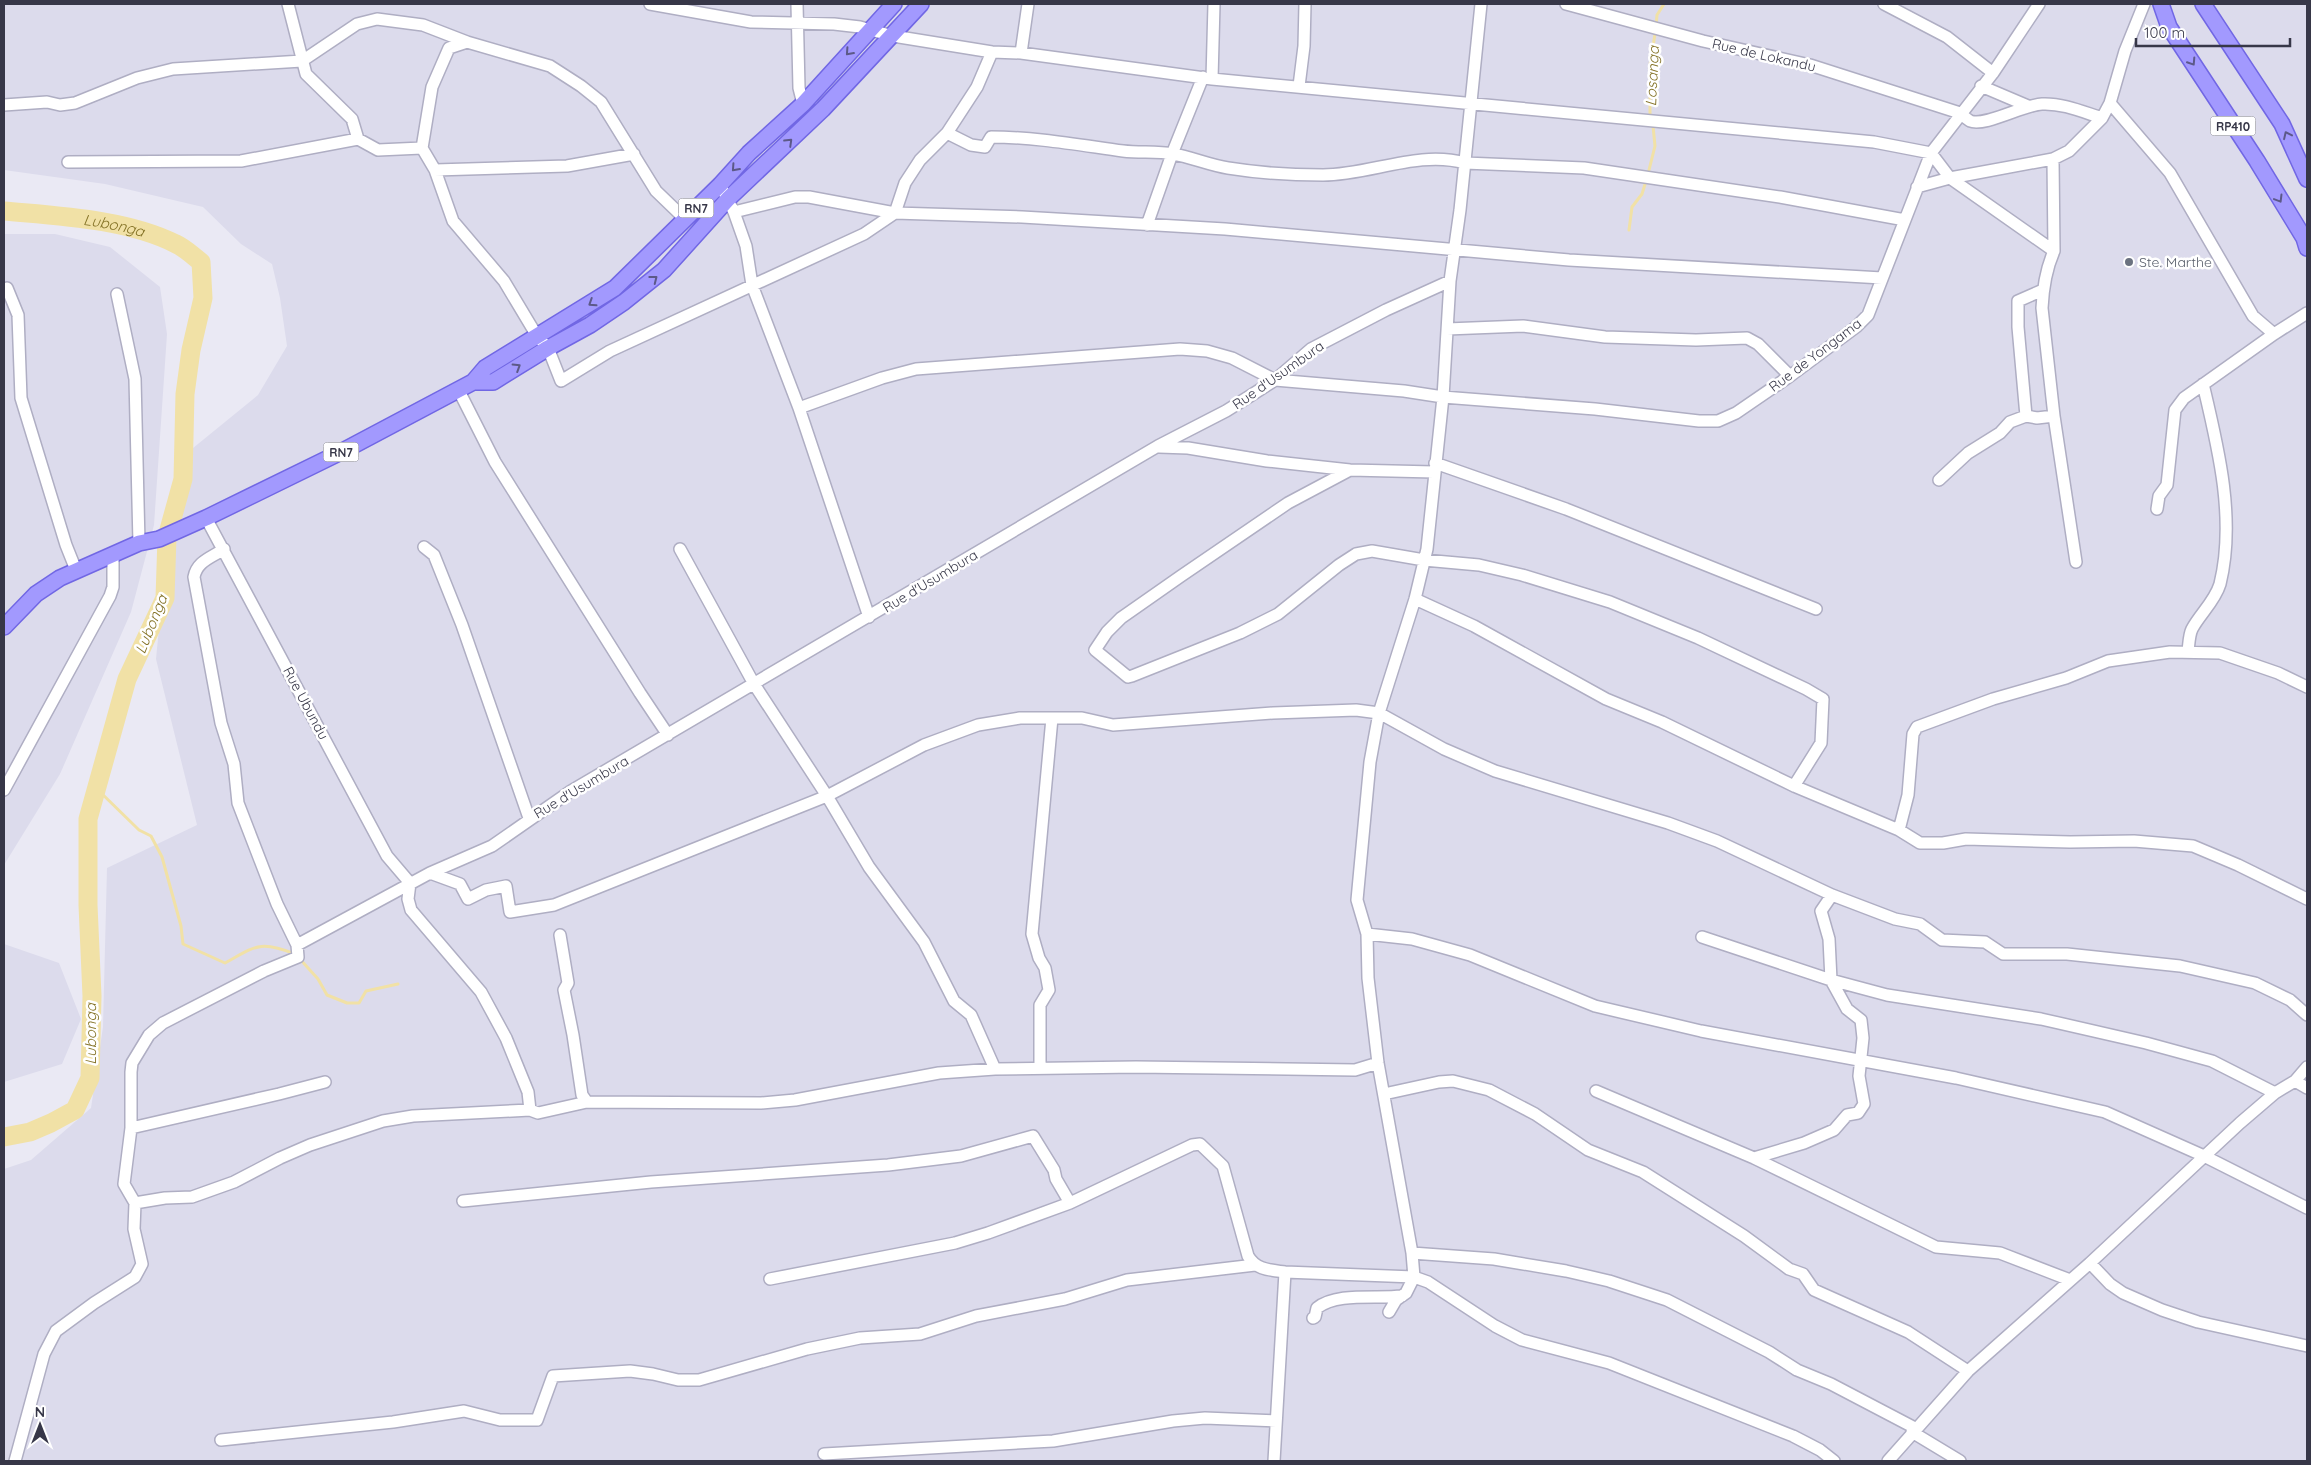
<svg xmlns="http://www.w3.org/2000/svg" width="2311" height="1465" font-family="Quicksand,sans-serif">
<style>
.residential{fill:#dcdbec}
.lines{fill:none;stroke-linecap:round;stroke-linejoin:round}
.stream{stroke:#f1e1a6;stroke-width:3}
.river{stroke:#f1e1a6;stroke-width:19}
.minor-casing{stroke:#afaec3;stroke-width:14}
.major-casing{stroke:#7167e4;stroke-width:18}
.minor{stroke:#fff;stroke-width:11}
.major{stroke:#a299fe;stroke-width:15}
.oneway{stroke:#5c5988}
.worship-dot{fill:#6b7280;stroke:#fff;stroke-width:2}
.labels{text-anchor:middle;dominant-baseline:central;stroke-width:5;stroke-linejoin:round;paint-order:stroke}
.shield{fill:#fff;stroke:#73737f;stroke-width:1}
.shield-label{font-size:12px;font-weight:bold;fill:#373748}
.street-label{font-size:14px;fill:#373748;stroke:#fff}
.worship-label{font-size:14px;fill:#5b616d;stroke:#fff;text-anchor:start}
.water-label{font-size:15px;font-style:italic;fill:#847226;stroke:#fff}
</style>
<rect width="100%" height="100%" fill="#eae9f4"/>
<!-- residential -->
<path class="residential" d="M4 4H2307V1461H4V1169L31 1160 91 1108 103 1027 107 868 197 825 156 659 163 588 182 457 258 395 287 346 280 298 272 264 241 244 203 207 105 184 4 170Z
M4 234H55L110 247 160 287 167 334 154 525 131 612 60 774 4 865Z
M4 944 59 963 81 1019 62 1064 4 1082Z"/>
<g class="lines">
<!-- stream -->
<path class="stream" d="M1656 26 1657 15 1664 4
M1650 117V65L1655 34
M1648 174 1655 146 1653 126
M1629 230 1632 207 1642 194 1646 181
M96 788 139 830 151 836 162 857 181 926 183 944 225 963C256 946 260 940 295 954
M299 958 318 979 327 995 347 1003H359L366 991 398 984"/>
<!-- river -->
<path class="river" id="s1" d="M4 211C58 216 127 219 176 244 185 248 193 256 201 262L203 298 191 350 185 394 183 479 167 537 165 598 127 679 88 819V905L92 996 90 1078 75 1110 51 1123 30 1132 4 1137"/>
<defs>
<path id="minor" d="M288 4 306 74 352 119 358 139
M650 4 751 22 834 24 860 27 893 36 992 52 1021 53 1212 79 1874 142 1931 153 1950 178 2054 251
M797 4 799 88 803 104
M1566 4 1703 41 1810 65 1960 113C1963 116 1967 119 1970 121 1985 127 2023 105 2042 104 2063 103 2083 112 2102 118
M1884 4 1947 37 1993 73
M1021 53 1028 4
M1212 79 1214 4
M1299 86 1304 46 1305 4
M1981 86 2028 106
M2110 103 2170 173 2253 316 2274 334
M4 105 47 102 60 105 75 103 137 78 173 69 302 61 357 24 377 19 423 25 467 42
M947 133 971 145 985 147 991 137C1036 137 1079 145 1123 151 1140 153 1157 151 1173 154 1191 157 1209 165 1228 168 1259 173 1292 175 1323 175 1370 175 1418 150 1465 163L1584 168 1780 197 1905 220
M2053 159 2054 251C2046 269 2043 288 2042 308L2054 416
M68 162 241 161 358 139 378 150 422 148
M435 170 567 166 634 154
M720 185 734 212 746 246 752 285 799 408 869 617
M1917 187 1950 178 2053 159 2069 151 2102 118 2110 103 2125 51 2144 4
M734 212 795 197H809L895 213 1022 217 1225 229 1569 260 1882 278
M685 219 656 191 601 102 581 86 550 66 467 42 449 48 432 87 422 148 435 170 453 221 504 281 537 336 548 348 561 381 610 351 864 234 895 213 905 183 920 160 947 133 977 87 992 52
M1147 225 1172 154 1203 77
M7 288 18 315 21 398 66 545 76 570
M117 294 135 379 139 543
M1447 329 1523 326 1605 337 1696 340 1747 338 1758 344 1790 376
M459 391 495 462 640 693 668 735
M799 408 882 378 916 369 1180 349 1207 351 1232 358 1275 380 1404 391 1443 397 1595 409 1699 421H1718L1736 413 1790 376 1856 327 1868 315 1931 153 1993 73 2039 4
M2026 416 2018 327V301L2043 290
M1159 447 1188 448 1267 461 1350 470 1434 472
M1435 463 1566 509 1816 609
M1350 470 1288 503 1181 576 1121 618 1107 632 1095 650 1128 677 1132 676 1240 633 1278 614 1339 565 1356 554 1372 551 1424 560 1479 565 1522 575 1610 602 1698 638 1806 689 1823 699 1821 743 1794 786
M1939 480 1968 453 2000 433 2010 422 2026 416 2037 418 2054 416 2076 562
M2157 509 2159 496 2167 485 2175 410 2184 398 2274 334 2307 313
M206 518 387 856 410 883
M424 547 434 555 462 625 529 818
M680 549 754 684 827 796 869 867 924 942 954 1001 971 1015 995 1069
M1415 599 1474 626 1606 699 1662 722 1794 786 1899 830 1920 843H1943L1966 839 2070 842 2134 841 2193 846 2238 865 2307 899
M2188 651C2189 644 2189 635 2192 629 2200 614 2215 601 2220 584 2236 519 2218 447 2203 384
M4 790 110 596 113 587V553
M1899 830 1908 795 1913 734 1917 727 1993 699 2066 678 2108 661 2170 652 2220 653 2278 673 2307 687
M430 873 460 884 468 899 486 890 506 886 510 912 554 905 827 796 924 745 978 725 1020 718H1082L1113 725 1273 713 1356 710 1379 713 1444 749 1495 771 1668 823 1717 841 1832 895 1895 919 1920 924 1942 940 1985 942 2003 954H2067L2180 966 2255 983 2290 1000 2307 1015
M410 883 408 899 411 910 481 992 506 1038 528 1092 530 1110
M1367 934 1412 939 1470 955 1595 1006 1701 1031 1956 1078 2105 1112 2204 1156 2307 1208
M560 935 568 983 564 990 573 1035 582 1095 587 1102
M1702 937 1831 980 1887 995 2041 1019 2146 1043 2212 1061 2275 1093
M297 945 430 873 492 846 571 791 1158 446 1226 411 1250 396 1275 380 1311 349 1386 310 1450 281
M1040 1067V1005L1049 990 1045 968 1039 958 1032 934 1052 718
M2295 1081 2307 1088
M1596 1091 1754 1158 1936 1247 2000 1253 2070 1280
M1384 1094 1439 1082 1453 1081 1489 1090 1535 1114 1588 1150 1643 1172 1744 1236 1789 1269 1803 1274 1814 1290 1908 1332 1968 1371
M131 1128 279 1094 325 1082
M1754 1158 1804 1143 1834 1130 1847 1115 1858 1113 1864 1104 1859 1076 1863 1038 1861 1020 1847 1009 1831 980 1829 939 1821 911 1832 895
M463 1201 651 1182 888 1165 961 1156 1033 1136 1054 1170 1056 1179 1070 1203
M135 1203 165 1198 192 1197 234 1182 280 1158 310 1145 383 1121 413 1116 530 1110 538 1113 587 1102 761 1103 795 1100 939 1073 995 1069 1136 1067 1355 1070 1378 1063
M1412 1253 1494 1259 1566 1271 1609 1281 1667 1300 1769 1352 1797 1370 1831 1384 1915 1428
M2090 1263 2110 1284 2123 1293 2162 1310 2198 1322 2307 1346
M770 1279 955 1243 988 1233 1070 1203 1192 1145 1200 1144 1223 1166 1248 1256C1256 1270 1270 1270 1285 1272L1414 1277 1412 1253 1378 1063 1368 978 1367 934 1357 900 1370 762 1379 713 1415 599 1427 549 1443 397 1450 281 1460 210 1481 4
M1389 1312 1396 1300 1406 1293 1414 1277 1428 1282 1495 1326 1522 1340 1609 1363 1793 1436 1820 1450 1834 1461
M1313 1318 1315 1317 1317 1308C1337 1292 1376 1299 1402 1296
M1912 1432 1960 1461
M221 1440 393 1422 464 1411 500 1420H537L553 1376 630 1371 653 1374 678 1380H699L807 1349 860 1338 920 1334 976 1316 1065 1299 1127 1280 1255 1265
M824 1454 1053 1441 1173 1421 1205 1418 1276 1421
M15 1461 44 1354 56 1331 94 1303 135 1277 142 1264 134 1229 135 1203 124 1184 131 1128V1072L132 1063 149 1035 163 1023 264 971 298 957 297 945 277 904 238 803 234 764 221 723 194 577C197 561 211 558 224 549
M1274 1461 1285 1272
M1888 1461 1968 1371 2090 1263 2240 1123 2275 1093 2295 1081 2307 1067"/>
<path id="major" d="M2161 4 2169 27 2257 161 2304 238 2307 248
M2203 4 2282 124 2307 179
M473 382H493L548 348 590 325 624 302 664 270 728 199 823 109 921 4
M4 627 36 594 60 578 139 543 159 539 206 518 341 452 473 382 485 368 615 288 720 185 749 153 803 104 894 4"/>
</defs>
<!-- minor casing -->
<use href="#minor" class="minor-casing"/>
<!-- major casing -->
<use href="#major" class="major-casing"/>
<!-- minor -->
<use href="#minor" class="minor"/>
<!-- major -->
<use href="#major" class="major"/>
</g>
<!-- one-way arrows -->
<defs><path id="oneway-chevron" d="M-2-3.5L2.5 0L-2 3.5" fill="none" stroke-width="1.6" stroke-linecap="round" stroke-linejoin="round" transform="scale(1.25)"/></defs>
<g class="oneway">
<use href="#oneway-chevron" transform="translate(849 52) rotate(132)"/>
<use href="#oneway-chevron" transform="translate(2192 62) rotate(57)"/>
<use href="#oneway-chevron" transform="translate(2287 135) rotate(-115)"/>
<use href="#oneway-chevron" transform="translate(789 142) rotate(-44)"/>
<use href="#oneway-chevron" transform="translate(735 168) rotate(132)"/>
<use href="#oneway-chevron" transform="translate(2279 199) rotate(59)"/>
<use href="#oneway-chevron" transform="translate(654 279) rotate(-38)"/>
<use href="#oneway-chevron" transform="translate(592 303) rotate(147)"/>
<use href="#oneway-chevron" transform="translate(517 367) rotate(-32)"/>
</g>
<!-- markers -->
<circle class="worship-dot" cx="2129" cy="262" r="5"/>
<g class="labels">
<!-- shield labels -->
<g class="shield">
<rect x="2210.5" y="116.5" width="45" height="19" rx="4"/>
<rect x="678.5" y="198.5" width="35" height="19" rx="4"/>
<rect x="323.5" y="442.5" width="35" height="19" rx="4"/>
</g>
<g class="shield-label">
<text x="2233" y="126">RP410</text>
<text x="696" y="208">RN7</text>
<text x="341" y="452">RN7</text>
</g>
<!-- street labels -->
<g class="street-label">
<text transform="translate(1764 55) rotate(13)">Rue de Lokandu</text>
<text transform="translate(1815 355) rotate(-37)">Rue de Yongama</text>
<text transform="translate(1278 375) rotate(-35)">Rue d'Usumbura</text>
<text transform="translate(930 581) rotate(-31)">Rue d'Usumbura</text>
<text transform="translate(306 703) rotate(62)">Rue Ubundu</text>
<text transform="translate(581 787) rotate(-31)">Rue d'Usumbura</text>
</g>
<!-- worship labels -->
<g class="worship-label">
<text x="2139" y="262">Ste. Marthe</text>
</g>
<!-- water labels -->
<g class="water-label">
<text transform="translate(1652 76) rotate(-87)">Losanga</text>
<text stroke="none"><textPath href="#s1" startOffset="111">Lubonga</textPath></text>
<text transform="translate(151 624) rotate(-68)">Lubonga</text>
<text transform="translate(90 1034) rotate(-90)">Lubonga</text>
</g>
</g>
<!-- border -->
<rect width="2311" height="1465" fill="none" stroke="#373748" stroke-width="10"/>
<!-- north arrow -->
<g transform="translate(40 1425)" stroke="#ffffff" stroke-width="4" paint-order="stroke">
<path d="M0-4L9 19L0 12L-9 19Z" fill="#373748"/>
<text y="-8" font-size="14" font-weight="bold" text-anchor="middle" fill="#373748">N</text>
</g>
<!-- scale -->
<path d="M2136 38v8h154v-8" fill="none" stroke="#373748" stroke-width="2.5"/>
<text x="2144" y="38" font-size="15" fill="#373748" stroke="#ffffff" stroke-width="4" paint-order="stroke">100 m</text>
</svg>
